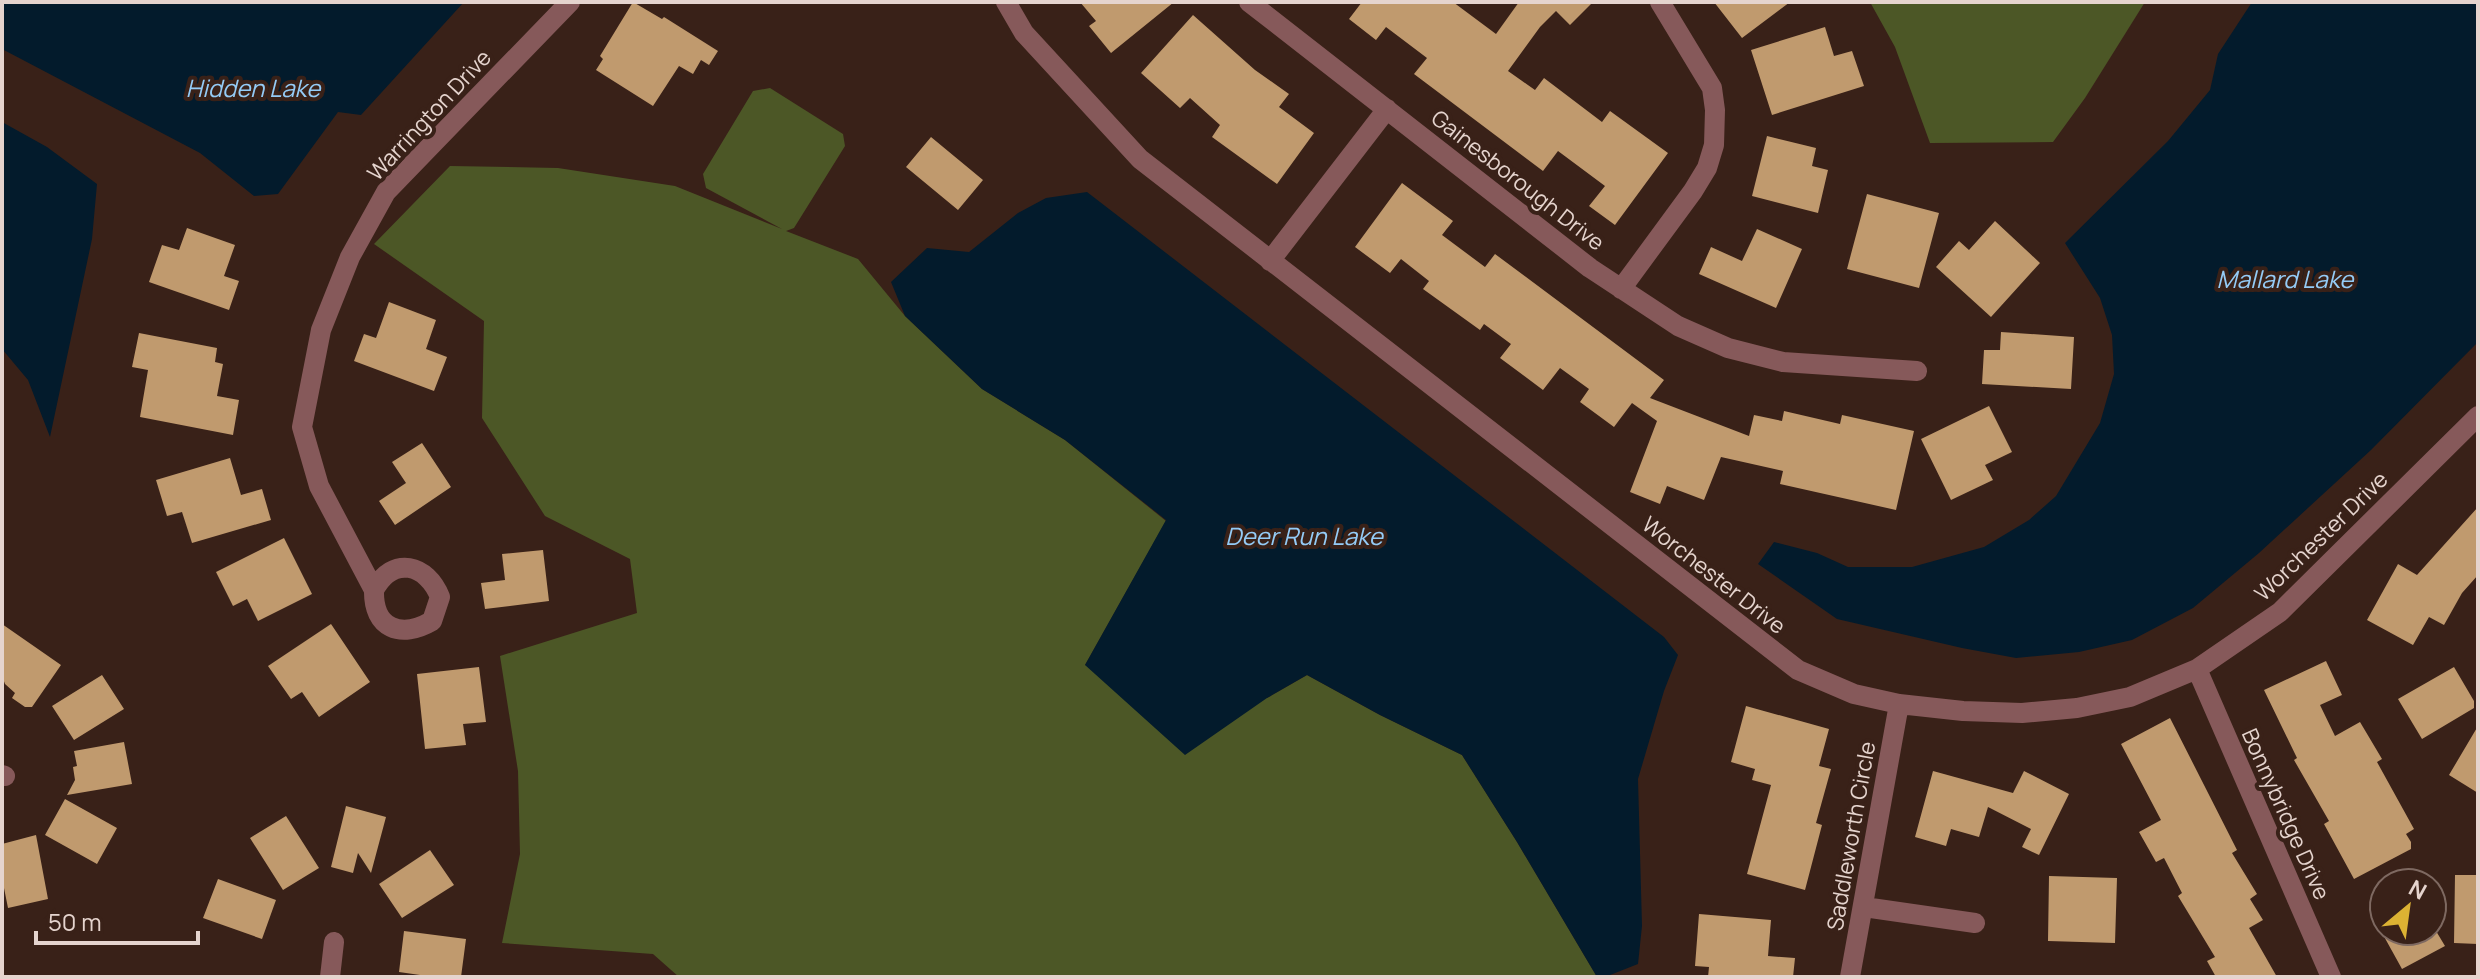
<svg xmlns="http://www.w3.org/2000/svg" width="2480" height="979" font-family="Manrope,sans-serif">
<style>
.green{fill:#4c5726}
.water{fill:#031b2c}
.building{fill:#c09a6e}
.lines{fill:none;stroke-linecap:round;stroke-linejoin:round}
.minor{stroke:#86595a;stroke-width:20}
.labels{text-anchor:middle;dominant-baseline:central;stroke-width:8;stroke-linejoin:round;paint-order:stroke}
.street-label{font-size:22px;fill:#e5d4ce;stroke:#392118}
.water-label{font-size:24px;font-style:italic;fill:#94cbf6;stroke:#392118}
</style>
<rect width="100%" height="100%" fill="#392118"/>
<!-- green -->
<path class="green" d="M1870 2H2145L2085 98 2053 142 1930 143 1895 47Z
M770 88 843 134 845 146 794 228 786 231 858 259 905 316 982 389 1065 440 1166 521 1085 665 1267 698 1307 675 1380 715 1462 755 1517 842 1597 977H679L653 954 502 943 520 854 518 771 500 656 637 613 630 559 545 516 482 418 484 321 374 244 450 166 558 168 675 186 782 229 706 188 703 174 753 91Z"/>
<!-- water -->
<path class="water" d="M2 2H464L361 115 338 112 278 194 254 196 200 153 2 49Z
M2252 2H2478V342L2371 450 2259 553 2193 608 2132 640 2079 652 2016 658 1962 648 1837 619 1758 564 1774 542 1817 553 1848 567H1912L1984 547 2029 520 2056 496 2100 423 2114 374 2112 335 2100 298 2065 243 2168 141 2210 90 2218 54Z
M2 122 47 147 97 184 92 239 50 437 28 380 2 349Z
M1087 192 1664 637 1678 655 1664 691 1638 779 1642 926 1638 964 1605 977H1597L1517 842 1462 755 1380 715 1307 675 1267 698 1185 755 1085 665 1166 520 1065 440 982 389 905 316 891 282 927 248 969 252 1018 213 1046 198Z"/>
<!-- building -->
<path class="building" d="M633 2 662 19 664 17 718 51 709 65 701 60 693 74 679 66 653 106 596 70 603 59 600 56Z
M1080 2H1174L1111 53 1089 26 1096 21Z
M1362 2H1453L1496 34 1519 2H1593L1570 25 1556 11 1540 27 1508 71 1535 90 1544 78 1602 122 1610 111 1668 153 1615 225 1589 206 1605 186 1558 151 1543 171 1414 74 1427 58 1386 27 1376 40 1349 19Z
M1714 2H1790L1742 38Z
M1193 15 1255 70 1289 94 1279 107 1314 133 1277 184 1212 137 1220 125 1190 98 1180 108 1141 73Z
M1825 27 1834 56 1852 51 1864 86 1772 115 1751 50Z
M1767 136 1816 148 1812 166 1828 170 1818 213 1752 196Z
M931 137 983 180 958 210 906 167Z
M1402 183 1453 221 1442 235 1485 267 1495 254 1664 380 1650 398 1749 436 1754 415 1782 421 1784 411 1840 424 1842 415 1914 431 1896 510 1780 484 1783 471 1721 457 1704 500 1667 486 1660 504 1630 492 1657 421 1632 403 1614 427 1580 402 1589 389 1560 368 1543 390 1500 358 1511 344 1484 324 1480 330 1423 289 1429 281 1401 259 1390 273 1355 247Z
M1867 194 1939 213 1919 288 1847 269Z
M1995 221 2040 263 1991 317 1936 267 1959 241 1969 250Z
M187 228 235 245 224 276 239 281 229 310 149 282 162 245 179 250Z
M1757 229 1802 249 1776 308 1699 274 1711 247 1742 261Z
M389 302 436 320 426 349 447 357 434 391 354 361 364 334 376 338Z
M2001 332 2074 337 2071 389 1982 384 1984 350H2000Z
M139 333 217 348 215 362 223 364 217 396 239 400 233 435 140 417 148 370 132 367Z
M1989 406 2012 452 1985 465 1993 480 1951 500 1921 439Z
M422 443 451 487 395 525 379 501 406 483 392 462Z
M230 458 241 495 262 489 271 520 192 543 182 512 167 516 156 480Z
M2478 507V575L2462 593 2444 625 2429 617 2413 645 2367 620 2398 564 2417 575Z
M284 538 312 594 258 621 247 599 233 606 216 572Z
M543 550 549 601 485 609 481 583 505 580 502 554Z
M2 624 61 665 32 707H25L12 698 15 693 5 684 2 676Z
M331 624 370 682 319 717 302 692 291 699 268 666Z
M2326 661 2342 695 2320 705 2335 736 2360 722 2382 759 2377 762 2414 829 2406 834 2411 842V849L2354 879 2324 824 2329 821 2294 760 2297 758 2264 690Z
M479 667 486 722 463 724 466 745 425 749 417 674Z
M2454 667 2474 701V708L2422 739 2398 699Z
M102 675 124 709 74 740 52 706Z
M1746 706 1829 729 1819 766 1831 769 1816 823 1822 825 1805 890 1747 874 1771 785 1752 780 1755 769 1731 762Z
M2170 718 2237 850 2232 853 2257 894 2250 899 2263 920 2249 928 2277 977H2216L2207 961 2215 957 2178 896 2182 893 2164 858 2156 862 2139 832 2161 820 2121 744Z
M2478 726V793L2449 775Z
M124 742 132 784 67 795 75 780 73 767 77 766 74 751Z
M1933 771 2013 793 2024 771 2069 794 2039 855 2022 847 2031 829 1988 807 1979 837 1951 829 1946 846 1915 837Z
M65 799 117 828 97 864 45 835Z
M346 806 386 817 371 873 358 853 353 873 331 867Z
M286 816 319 868 283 890 250 838Z
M36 835 48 899 8 908 2 878V844Z
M430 850 454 885 402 918 379 884Z
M2455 875H2478V944L2454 943Z
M2049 876 2117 878 2115 943 2048 941Z
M218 879 276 900 262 939 203 918Z
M1699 914 1771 920 1768 956 1795 958 1793 977H1708L1709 967 1695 966Z
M404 931 466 939 461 977H434L399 972Z
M2381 931H2436L2445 946 2402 969Z"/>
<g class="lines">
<!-- minor -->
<path class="minor" d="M1006 2 1024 33 1140 159 1798 670 1854 694 1899 704 1963 711 2022 713 2077 708 2130 697 2197 669 2280 612 2478 416
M1249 2 1590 268 1678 326 1728 348 1783 362 1917 371
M1270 261 1387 109
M1621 289 1693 191 1707 168 1714 145 1715 110 1712 88 1660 2
M374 590C393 555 427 564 440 597L432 621C401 639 373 629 374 590L319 486 302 427 321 330 350 257 386 192 570 2
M2197 669 2331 977
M2 775 5 776
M1864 907 1975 923
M330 977 334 942
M1850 977 1899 704"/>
</g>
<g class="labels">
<!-- street labels -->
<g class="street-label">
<text transform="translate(429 115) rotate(-47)">Warrington Drive</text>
<text transform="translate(1518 180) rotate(38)">Gainesborough Drive</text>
<text transform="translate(2321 536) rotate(-44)">Worchester Drive</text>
<text transform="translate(1714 575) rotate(38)">Worchester Drive</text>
<text transform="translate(2286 814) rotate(66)">Bonnybridge Drive</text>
<text transform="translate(1851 836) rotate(-80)">Saddleworth Circle</text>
</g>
<!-- water labels -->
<g class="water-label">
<text x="253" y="87">Hidden Lake</text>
<text x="2285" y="278">Mallard Lake</text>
<text x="1304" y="535">Deer Run Lake</text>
</g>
</g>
<!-- border -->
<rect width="2480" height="979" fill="none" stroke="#e5d4ce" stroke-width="8"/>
<!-- north arrow -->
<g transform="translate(2408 907) rotate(29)"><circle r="38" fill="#392118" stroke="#7e6961" stroke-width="2"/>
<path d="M0-6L14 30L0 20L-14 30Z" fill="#dcb233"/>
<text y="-12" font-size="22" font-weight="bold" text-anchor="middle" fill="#e5d4ce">N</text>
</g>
<!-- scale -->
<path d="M36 931v12h162v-12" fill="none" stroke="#e5d4ce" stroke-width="4"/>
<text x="48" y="931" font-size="24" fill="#e5d4ce" stroke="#392118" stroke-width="6" paint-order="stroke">50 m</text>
</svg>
